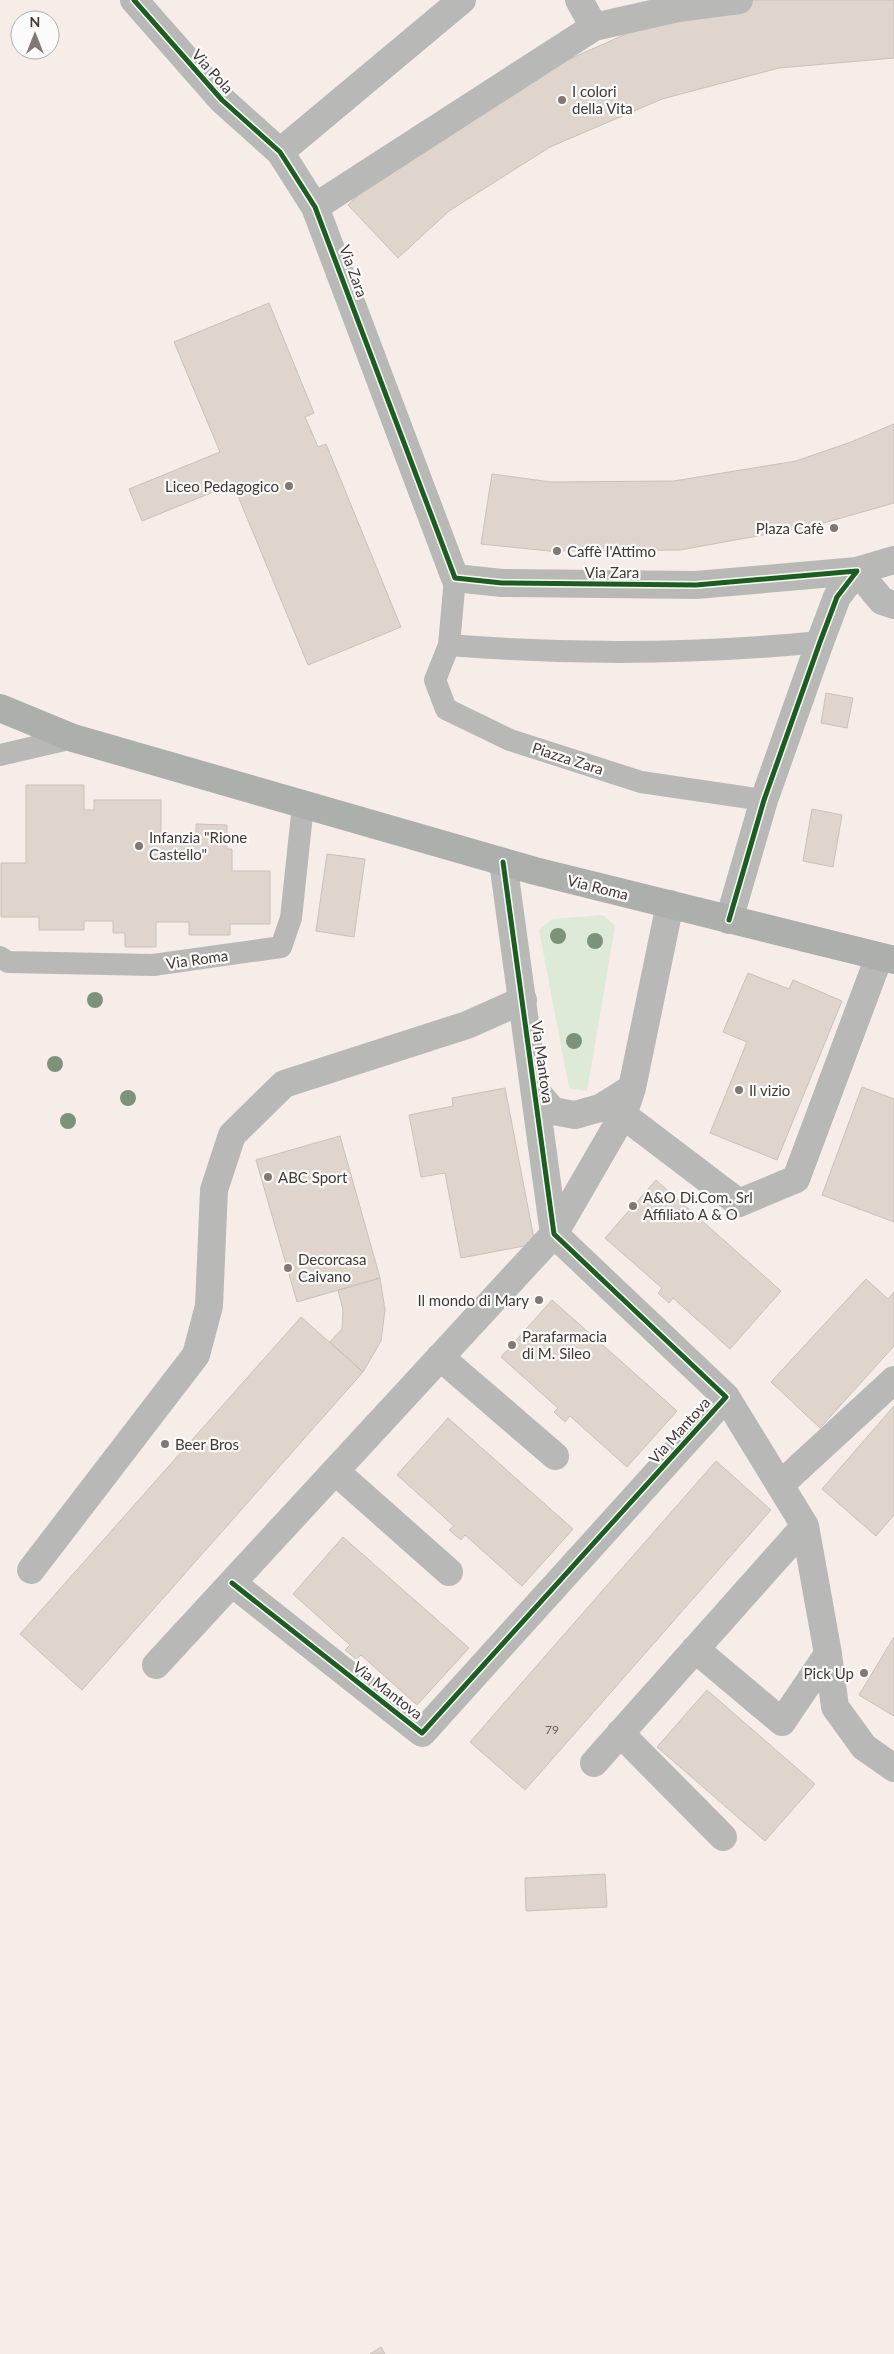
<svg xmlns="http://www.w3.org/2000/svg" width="894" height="2354" font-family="Lato,sans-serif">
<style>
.green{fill:#deead8}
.building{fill:#dfd5cc;stroke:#c8c1bc}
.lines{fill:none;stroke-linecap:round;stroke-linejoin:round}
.lane{stroke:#b8b9b7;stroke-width:22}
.street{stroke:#b8b9b7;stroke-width:28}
.secondary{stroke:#adafad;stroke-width:28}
.cycleway-casing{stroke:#fbfbfb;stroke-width:8}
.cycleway{stroke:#1b5e20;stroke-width:5}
.tree{fill:#7d9379}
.poi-dot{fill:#827773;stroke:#fbfbfb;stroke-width:2}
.labels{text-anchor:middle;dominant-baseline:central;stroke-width:4.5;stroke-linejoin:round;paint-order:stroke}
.number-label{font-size:12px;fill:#6a5f5a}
.street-label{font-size:15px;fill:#433834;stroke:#fbfbfb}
.poi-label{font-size:15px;fill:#433834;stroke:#fbfbfb;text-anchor:start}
</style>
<rect width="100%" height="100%" fill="#f6ede9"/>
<!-- green -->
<path class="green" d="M603 915 615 926 587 1091 569 1088 539 930 552 919Z"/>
<!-- building -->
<path class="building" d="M751 0H894V58L779 68 662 99 550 147 449 211 398 258 348 205 405 152 518 82 635 30Z
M269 303 314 413 305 417 318 447 326 444 401 627 308 665 233 484 142 521 129 489 220 452 174 342Z
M894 424V503L813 526 680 550 549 551 481 544 492 474 551 482 674 481 796 461 851 442Z
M826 693 853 698 847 728 821 723Z
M26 785H84V810H94V800H161V835H196V824L227 825V849H232V871H270V924H230V935H189V922H156V947H125V933H113V921H84V930H39V917H1V863H26Z
M812 809 842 815 833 867 803 861Z
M327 854 365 859 354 937 316 931Z
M748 973 789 989 793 980 842 1001 777 1160 710 1133 747 1042 723 1032Z
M862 1087 894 1099V1222L822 1195Z
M505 1088 535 1244 461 1258 445 1173 421 1177 409 1115 453 1106 452 1098Z
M340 1136 380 1278 297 1302 256 1160Z
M656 1180 781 1291 730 1349 673 1298 669 1303 658 1293 662 1288 605 1238Z
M380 1278 385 1310 381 1341 363 1372 330 1342 342 1329 343 1310 338 1290Z
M866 1279 888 1299 894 1292V1346L820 1428 771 1382Z
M552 1300 677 1411 627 1467 570 1416 565 1422 554 1412 558 1408 501 1357Z
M301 1317 363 1372 82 1690 20 1634Z
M894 1406V1515L876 1536 822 1489Z
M448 1418 573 1529 522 1586 465 1535 461 1540 449 1530 454 1526 397 1475Z
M716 1461 771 1510 525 1790 470 1742Z
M343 1537 469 1648 417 1705 361 1655 356 1659 345 1650 350 1645 293 1594Z
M894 1637V1716L859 1695Z
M707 1690 815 1784 765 1841 657 1747Z
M605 1874 607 1907 526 1911 525 1878Z
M381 2347 385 2354H370Z"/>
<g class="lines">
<!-- lane -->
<path class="lane" d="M455 578 449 645 435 680 446 709 510 740 641 782 764 800
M449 645C571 655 697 654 820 642
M0 755 73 738
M0 957 8 962 153 965 281 947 291 918 303 805"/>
<!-- street -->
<path class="street" d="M134 0 222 100 280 152 315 207 455 578 502 583 696 585 857 571 837 597 820 642 764 800 729 920
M579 0 594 27
M280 152 462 0
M315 207 594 27 678 8 739 0
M894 560 857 571 882 601 894 605
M535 1090 553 1111 575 1115 600 1108 632 1088
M623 1115 739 1203 796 1179 879 957
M440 1357 555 1456
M335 1471 449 1572
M780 1485 894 1380
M31 1570 196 1355 209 1306 214 1190 232 1135 284 1084 467 1025 523 1000
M232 1583 422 1733 726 1397 554 1234 503 862
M695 1649 782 1722 828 1654 805 1526 726 1397
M828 1654 835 1707 864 1747 894 1768
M156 1665 554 1234 623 1115 632 1088 670 904
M620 1733 723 1837
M594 1763 805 1526"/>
<!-- secondary -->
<path class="secondary" d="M0 708 73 738 535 871 894 960"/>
<defs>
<path id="cycleway" d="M134 0 222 100 280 152 315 207 455 578 502 583 696 585 857 571 837 597 820 642 764 800 729 920
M232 1583 422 1733 726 1397 554 1234 503 862"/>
</defs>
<!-- cycleway casing -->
<use href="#cycleway" class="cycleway-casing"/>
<!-- cycleway -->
<use href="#cycleway" class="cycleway"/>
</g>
<!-- trees -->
<g class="tree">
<circle cx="558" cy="936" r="8"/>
<circle cx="595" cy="941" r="8"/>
<circle cx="95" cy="1000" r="8"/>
<circle cx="574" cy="1041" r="8"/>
<circle cx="55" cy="1064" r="8"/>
<circle cx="128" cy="1098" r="8"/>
<circle cx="68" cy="1121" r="8"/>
</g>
<!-- markers -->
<g class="poi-dot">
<circle cx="562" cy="100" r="5"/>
<circle cx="289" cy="486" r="5"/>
<circle cx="834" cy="528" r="5"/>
<circle cx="557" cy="551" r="5"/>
<circle cx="139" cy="846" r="5"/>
<circle cx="739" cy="1090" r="5"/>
<circle cx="268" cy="1177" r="5"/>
<circle cx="633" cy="1206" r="5"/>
<circle cx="288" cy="1268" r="5"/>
<circle cx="539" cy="1300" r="5"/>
<circle cx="512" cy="1345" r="5"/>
<circle cx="165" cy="1444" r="5"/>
<circle cx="864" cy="1673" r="5"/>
</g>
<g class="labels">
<!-- number labels -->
<g class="number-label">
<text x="552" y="1729">79</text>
</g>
<!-- street labels -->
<g class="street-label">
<text transform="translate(213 71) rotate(48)">Via Pola</text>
<text transform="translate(354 271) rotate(70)">Via Zara</text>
<text x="612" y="572">Via Zara</text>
<text transform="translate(568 758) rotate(18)">Piazza Zara</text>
<text transform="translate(598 887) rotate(14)">Via Roma</text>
<text transform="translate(197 959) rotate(-8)">Via Roma</text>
<text transform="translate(543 1062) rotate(82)">Via Mantova</text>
<text transform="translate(679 1430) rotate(-48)">Via Mantova</text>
<text transform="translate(388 1690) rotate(38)">Via Mantova</text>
</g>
<!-- poi labels -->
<g class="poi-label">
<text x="572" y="91">I colori<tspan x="572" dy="17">della Vita</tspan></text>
<text x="279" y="486" text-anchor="end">Liceo Pedagogico</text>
<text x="824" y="528" text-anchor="end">Plaza Cafè</text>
<text x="567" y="551">Caffè l'Attimo</text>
<text x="149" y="837">Infanzia "Rione<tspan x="149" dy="17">Castello"</tspan></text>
<text x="749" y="1090">Il vizio</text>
<text x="278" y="1177">ABC Sport</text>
<text x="643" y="1197">A&amp;O Di.Com. Srl<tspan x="643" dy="17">Affiliato A &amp; O</tspan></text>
<text x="298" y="1259">Decorcasa<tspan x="298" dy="17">Caivano</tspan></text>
<text x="529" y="1300" text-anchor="end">Il mondo di Mary</text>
<text x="522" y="1336">Parafarmacia<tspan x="522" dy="17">di M. Sileo</tspan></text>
<text x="175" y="1444">Beer Bros</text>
<text x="854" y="1673" text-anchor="end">Pick Up</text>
</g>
</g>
<!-- north arrow -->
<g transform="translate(35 35)"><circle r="24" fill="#fbfbfb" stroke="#b1adab"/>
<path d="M0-4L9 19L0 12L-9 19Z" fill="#827773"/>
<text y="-8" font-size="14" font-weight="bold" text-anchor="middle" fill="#433834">N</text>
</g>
</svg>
